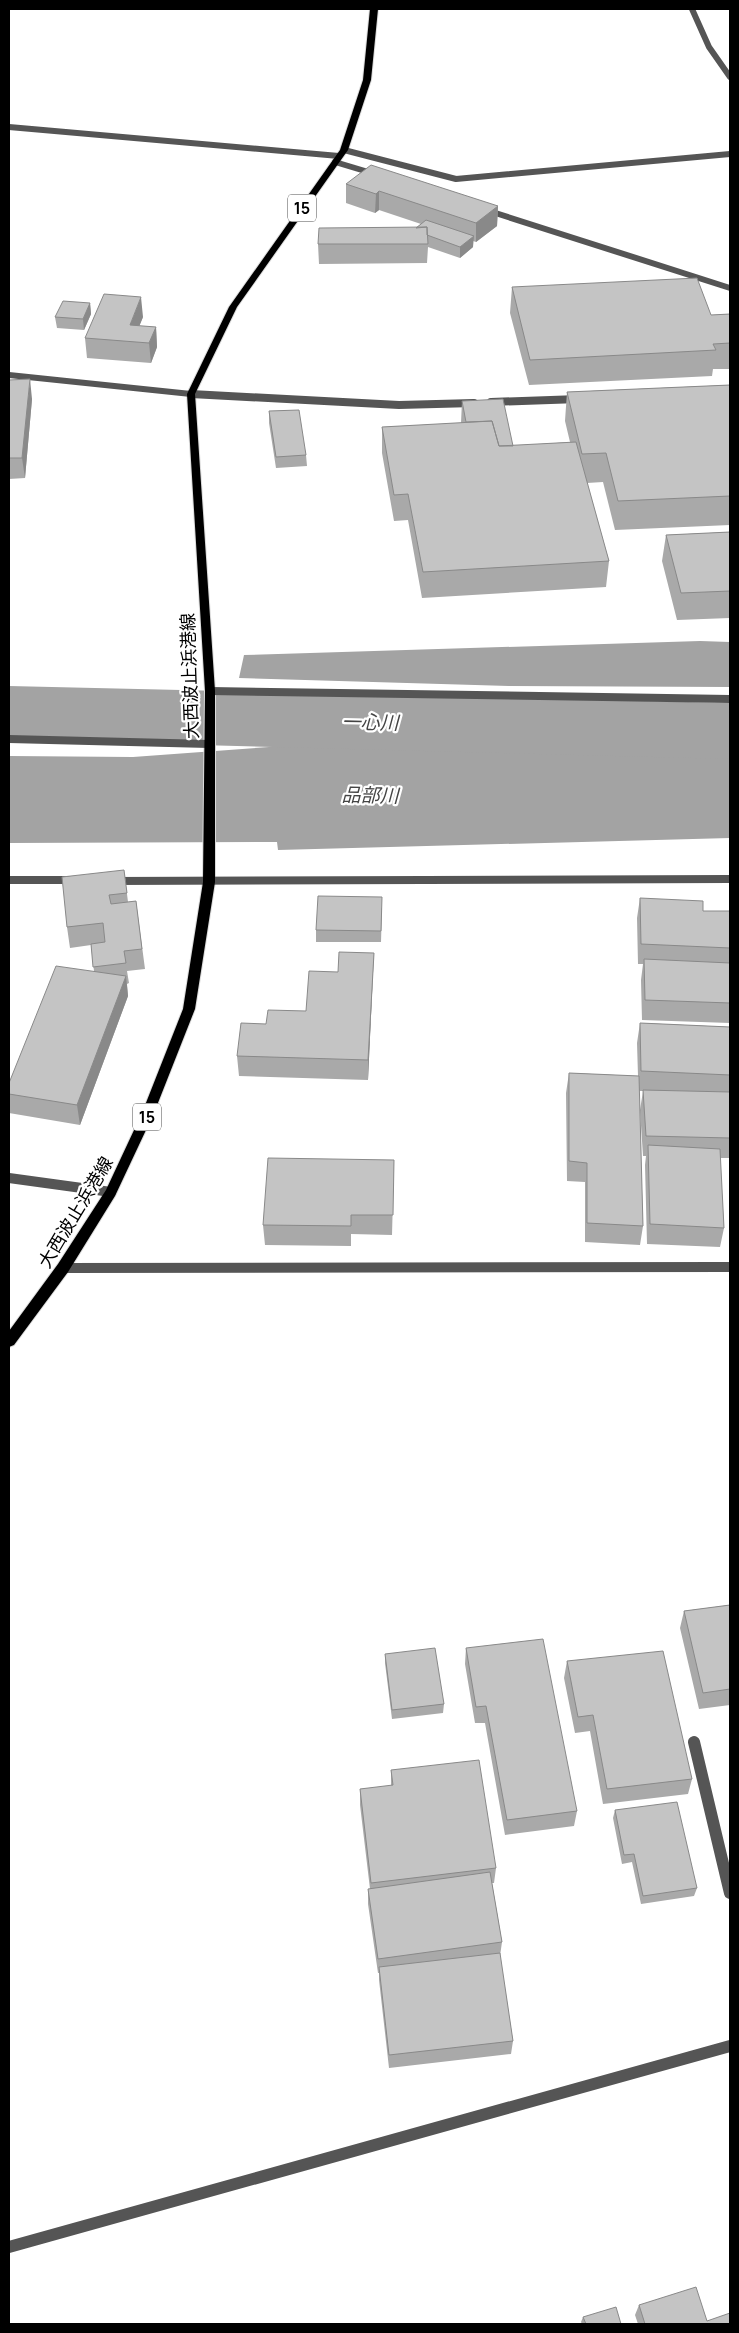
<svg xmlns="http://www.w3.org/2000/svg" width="739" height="2333" font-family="Manrope,'Noto Sans JP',sans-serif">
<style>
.water{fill:#a3a3a3}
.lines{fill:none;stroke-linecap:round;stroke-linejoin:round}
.river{fill:#a3a3a3;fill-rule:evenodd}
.primary-casing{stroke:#dbdbdb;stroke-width:2}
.lane-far1{stroke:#555;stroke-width:6}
.lane{stroke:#555;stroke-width:8}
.street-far3{stroke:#555;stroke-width:6}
.street-far2{stroke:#555;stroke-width:8}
.street-far1{stroke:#555;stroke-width:10}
.street{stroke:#555;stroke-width:12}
.primary{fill:#000;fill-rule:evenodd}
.wall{fill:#a9a9a9}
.shaded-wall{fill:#898989}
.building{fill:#c4c4c4;stroke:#898989}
.labels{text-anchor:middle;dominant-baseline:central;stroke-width:4.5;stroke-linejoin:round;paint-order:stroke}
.shield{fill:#fff;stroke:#4c4c4c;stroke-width:1}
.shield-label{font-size:16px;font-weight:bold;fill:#000}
.street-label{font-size:18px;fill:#000;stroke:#fff}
.water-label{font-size:19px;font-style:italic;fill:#444;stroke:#fff}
</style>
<rect width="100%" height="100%" fill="#fff"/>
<!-- water -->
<path class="water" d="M700 641 730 642V687L509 686 239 678 244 655Z
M730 741V838L278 850 277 842 9 843V756L133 757 269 747Z"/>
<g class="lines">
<!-- river -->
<path class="river" d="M9 686 730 703V759L9 740Z"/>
<defs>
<path id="primary" d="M370 9H378L371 80 348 150 237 307 195 394 215 691V882L195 1009 154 1113 115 1196 68 1272 14 1345 9 1347V1331L58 1264 106 1190 142 1113 183 1009 203 882 205 691 187 394 229 307 340 150 363 80Z"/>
</defs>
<!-- primary casing -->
<use href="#primary" class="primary-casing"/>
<!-- lane-far1 -->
<path class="lane-far1" d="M191 394 215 395"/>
<!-- lane -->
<path class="lane" d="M191 394 399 405 474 403
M491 402 579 399"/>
<!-- street-far3 -->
<path class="street-far3" d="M692 9 709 47 730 77
M9 127 339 156
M344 150 456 179 730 154
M335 162 375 174
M486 210 730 288
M9 375 191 394"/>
<!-- street-far2 -->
<path class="street-far2" d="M210 691 730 699
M9 739 209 744
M9 880H75
M112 881 730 879"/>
<!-- street-far1 -->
<path class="street-far1" d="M9 1178 111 1192
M63 1268 730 1267"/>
<!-- street -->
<path class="street" d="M694 1742 730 1893
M9 2247 730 2046"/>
<!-- primary -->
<use href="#primary" class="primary"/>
</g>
<!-- wall -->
<path class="wall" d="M346 184 498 206 497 226 476 242 473 241V247L460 258 428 247 427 263 319 264 318 244 416 228 421 224 379 210 375 213 346 203Z
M512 287 711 315 730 314V369H713L712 376 529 385 510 313Z
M90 303 91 314 84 330 57 328 55 317Z
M143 317 139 326 156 327 157 347 151 363 87 358 85 338Z
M9 380 32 399 25 478 9 479Z
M730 385V525L615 530 603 482 587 483 609 561 606 587 422 598 408 520 394 521 382 453V427L461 423 462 401 513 446 570 442 565 421 567 392Z
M269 411 306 455 307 466 276 468 269 423Z
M730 532V618L677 620 662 561 666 535Z
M124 870 128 902 136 901 145 969 127 971 129 983 127 984 128 996 80 1125 9 1113V1083L94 971 91 945 70 948 67 927Z
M640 898 703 911H730V1023L642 1020 641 980 643 964H638L637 918Z
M382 908 381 942H316V930Z
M374 953 373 973 368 1080 239 1076 237 1056 266 1024 306 1011 338 972Z
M640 1023 730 1027V1158H720L724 1228 720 1247 647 1244 645 1165 646 1156H643L640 1110 643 1091H639L643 1226 640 1245 585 1242V1182L567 1181 566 1093 569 1073 638 1076 637 1043Z
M394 1160 392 1235 351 1234V1246L265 1245 263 1225Z
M730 1605V1705L699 1709 680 1628 684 1611Z
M466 1648 577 1811 574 1826 505 1835 485 1723H475L465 1664Z
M385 1654 444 1704 443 1713 392 1719 385 1663Z
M567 1661 692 1779 688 1794 603 1804 590 1731 575 1733 564 1678Z
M391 1770 496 1868 494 1883H492L502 1942 500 1956 513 2041 511 2054 389 2068 379 1980V1973H378L368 1904V1889H370L360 1805V1789L391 1786Z
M615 1810 697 1888 694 1896 641 1904 632 1862 622 1864 613 1818Z
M639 2305 707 2321 730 2324H638L635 2315Z
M583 2317 621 2324H582L581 2322Z"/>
<!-- shaded-wall -->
<path class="shaded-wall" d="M379 191V210L375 213 376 194Z
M498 206 497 226 476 242V223Z
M474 236 473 247 460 258V247Z
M141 297 143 317 133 342 130 325Z
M90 303 91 314 84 330 83 319Z
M156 327 157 347 151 363 149 343Z
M30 379 32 399 25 478 22 458Z
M374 953 373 973 368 1080V1060Z
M126 976 128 996 80 1125 77 1105Z"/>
<!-- building -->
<path class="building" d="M371 165 498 206 476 223 379 191 376 194 346 184Z
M426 220 474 236 460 247 427 235V227L416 228Z
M427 227 428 244H318L319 228Z
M697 278 711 315 730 314V343L713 344 716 350 530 360 512 287Z
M104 294 141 297 130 325 156 327 149 343 85 338Z
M63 301 90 303 83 319 55 317Z
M30 379 22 458H9V380Z
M730 385V496L618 501 606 453 582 454 567 392Z
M503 399 513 446H499L492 421 466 422 462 401Z
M299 410 306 455 276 457 269 411Z
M492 421 499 446 576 442 609 561 423 572 408 494 394 495 382 427Z
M730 532V591L681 593 666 535Z
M124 870 127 893 109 895 111 904 136 901 142 949 124 951 126 963 93 967 91 944 105 942 103 923 67 927 62 877Z
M318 896 382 897 381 931 316 930Z
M640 898 703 901V911H730V948L641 944Z
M339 952 374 953 368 1060 237 1056 241 1023 266 1024 268 1010 306 1011 309 971 338 972Z
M644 959 730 963V1003L645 1000Z
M56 966 126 976 77 1105 9 1094V1083Z
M640 1023 730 1027V1075L641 1071Z
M569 1073 639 1076 643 1226 587 1223V1163L569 1161Z
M643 1090 730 1092V1138L646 1136Z
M648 1145 720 1149 724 1228 650 1224Z
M268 1158 394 1160 393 1215H351V1226L263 1225Z
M730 1605V1689L703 1693 684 1611Z
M543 1639 577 1811 507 1820 486 1706 476 1707 466 1648Z
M435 1648 444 1704 392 1710 385 1654Z
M663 1651 692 1779 607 1789 593 1715 578 1717 567 1661Z
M479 1760 496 1868 371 1883 360 1789 393 1785 391 1770Z
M677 1802 697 1888 643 1896 634 1854 624 1855 615 1810Z
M490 1872 502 1942 378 1959 368 1889Z
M500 1953 513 2041 389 2055 379 1967Z
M696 2287 707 2321 730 2313V2324H645L639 2305Z
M616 2307 621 2324H586L583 2317Z"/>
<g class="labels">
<!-- shield labels -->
<g class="shield">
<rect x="288" y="194.5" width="28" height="27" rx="4"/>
<rect x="133" y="1103.5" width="28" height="27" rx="4"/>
</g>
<g class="shield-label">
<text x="302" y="208">15</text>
<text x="147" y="1117">15</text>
</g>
<!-- street labels -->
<g class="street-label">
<text transform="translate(189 676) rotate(-92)">大西波止浜港線</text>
<text transform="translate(75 1212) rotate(-59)">大西波止浜港線</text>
</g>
<!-- water labels -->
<g class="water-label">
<text transform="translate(370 722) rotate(1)">一心川</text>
<text transform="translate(370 795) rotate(1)">品部川</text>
</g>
</g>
<!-- border -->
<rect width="739" height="2333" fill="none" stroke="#000000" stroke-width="20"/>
</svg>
